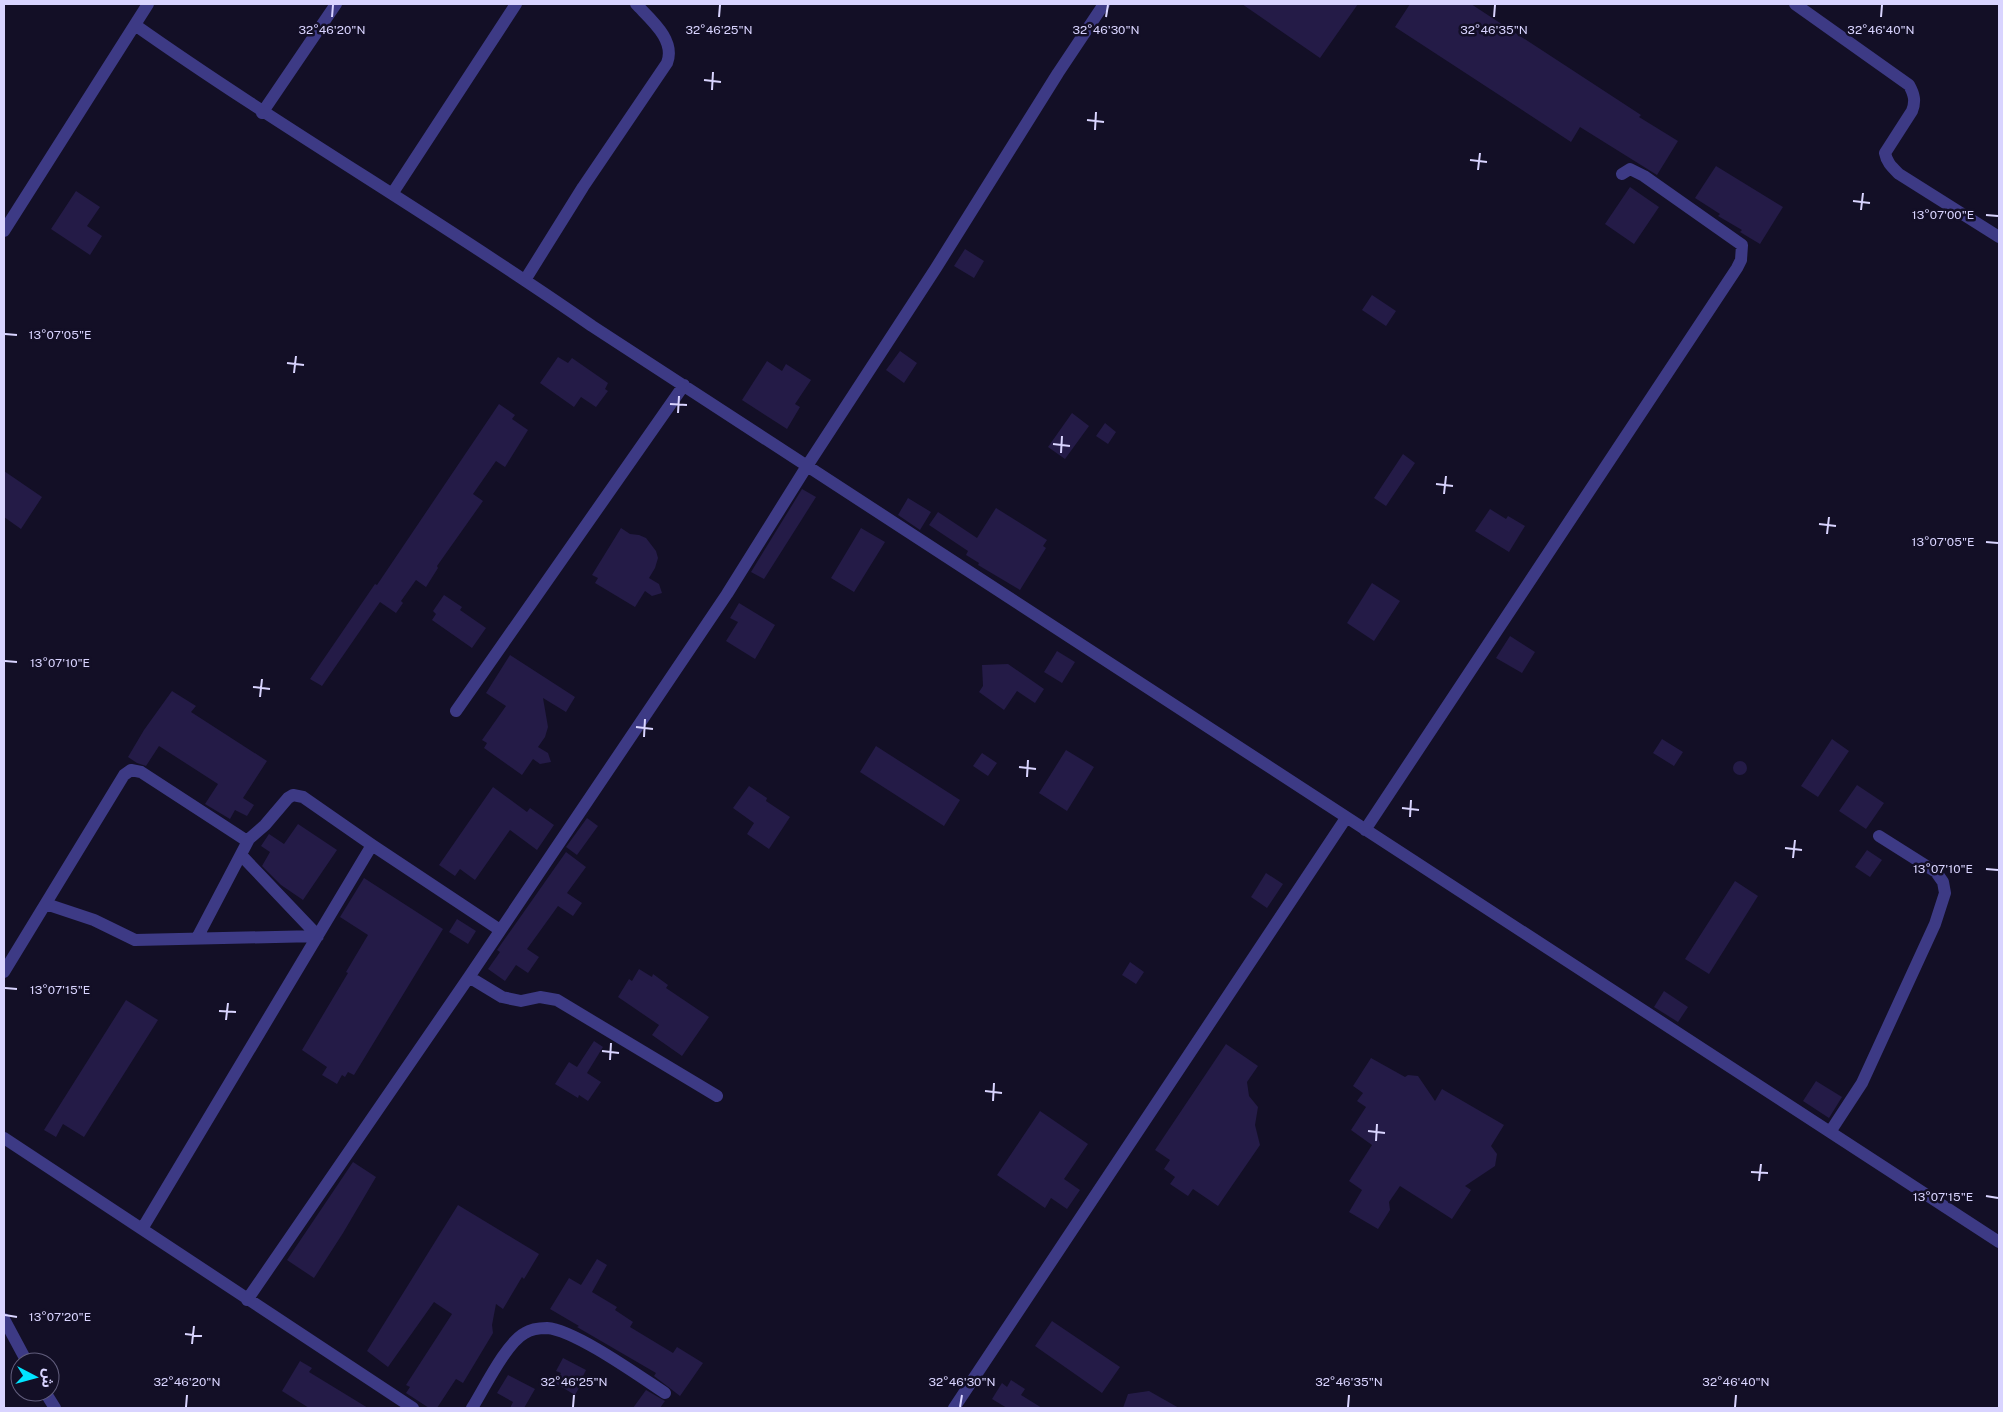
<svg xmlns="http://www.w3.org/2000/svg" width="2003" height="1412" font-family="'Public Sans','Noto Sans Arabic',sans-serif">
<style>
.building{fill:#241b47}
.lines{fill:none;stroke-linecap:round;stroke-linejoin:round}
.minor{stroke:#3d3a85;stroke-width:12}
.ticks{fill:none;stroke:#d9d4ff;stroke-width:2}
.ticks-label{font-size:12px;text-anchor:middle;fill:#d9d4ff;stroke:#130f26;stroke-width:5;stroke-linejoin:round;paint-order:stroke}
</style>
<rect width="100%" height="100%" fill="#130f26"/>
<!-- building -->
<path class="building" d="M1242 4H1358L1320 58Z
M1410 4H1471L1641 115 1639 117 1678 141 1657 175 1580 127 1571 142 1395 27Z
M1716 166 1783 207 1760 244 1740 232 1742 230 1718 216 1720 214 1695 198Z
M1630 187 1659 207 1634 244 1605 224Z
M76 191 100 207 87 226 102 236 90 255 51 229Z
M965 249 984 261 974 278 954 266Z
M1372 295 1396 311 1386 326 1362 310Z
M900 351 917 363 904 383 886 370Z
M558 357 568 363 572 358 608 383 605 389 608 391 596 407 581 397 574 407 540 383Z
M767 361 782 371 786 364 811 380 795 404 800 407 787 429 742 400Z
M499 404 515 415 512 419 528 430 505 467 496 461 473 494 483 501 437 566 438 568 426 587 416 580 401 601 403 603 396 613 380 602 322 686 310 679 375 584 377 585Z
M1072 413 1089 426 1065 459 1048 447Z
M1105 423 1116 432 1108 444 1096 436Z
M1403 454 1415 463 1386 506 1374 498Z
M4 471 42 497 21 529 4 517Z
M802 489 816 497 764 579 751 572Z
M908 498 931 512 920 530 898 515Z
M996 508 1047 540 1043 546 1046 548 1020 590 978 565 979 563 966 555 968 551 929 525 938 512 977 538Z
M1490 509 1506 519 1508 516 1525 526 1509 552 1475 531Z
M621 528 630 534 639 535 646 538 656 551 658 558 655 568 649 578 659 584 662 593 652 596 645 591 635 607 595 583 598 578 592 575Z
M861 528 885 542 854 592 831 578Z
M1372 583 1400 601 1374 641 1347 623Z
M444 595 462 607 460 610 486 628 472 648 432 620 436 614 433 611Z
M739 603 775 625 755 659 726 641 738 622 730 618Z
M1510 636 1535 652 1522 673 1496 658Z
M1057 651 1075 662 1062 683 1044 672Z
M510 655 575 697 566 712 543 698 548 727 545 737 538 747 548 753 551 762 540 764 533 759 522 775 484 748 487 743 482 740 506 706 486 693Z
M1008 664 1044 689 1035 703 1017 691 1004 710 979 692 983 686 982 665Z
M172 691 196 706 191 712 267 761 243 798 254 805 247 816 235 810 230 819 205 804 218 784 159 746 146 766 137 763 128 757 144 730Z
M1662 739 1683 752 1674 766 1653 753Z
M1832 739 1849 751 1818 797 1801 786Z
M876 746 960 800 944 826 860 772Z
M1066 750 1094 767 1067 811 1039 793Z
M982 753 997 763 988 776 973 766Z
M1733 768a7 7 0 1 1 14 0a7 7 0 1 1-14 0Z
M1857 785 1884 803 1866 829 1839 811Z
M749 786 767 798 766 801 790 817 769 849 747 834 754 823 733 808Z
M493 787 527 812 530 808 554 825 537 850 510 830 475 880 460 869 455 876 439 865Z
M587 818 598 826 577 855 566 847Z
M298 824 337 850 303 900 281 885 262 866 270 852 261 846 269 834 284 844Z
M1867 850 1882 860 1870 877 1855 867Z
M566 852 586 867 567 893 582 903 573 916 558 906 527 949 539 957 528 973 516 965 505 981 488 969 500 952 497 950Z
M1266 873 1283 884 1267 908 1251 897Z
M364 878 443 929 354 1075 348 1072 345 1077 342 1075 337 1084 322 1075 327 1067 302 1050 348 973 346 972 368 935 340 917Z
M1735 881 1758 896 1709 974 1685 959Z
M457 919 476 931 468 944 449 932Z
M1130 962 1144 972 1136 984 1122 975Z
M639 969 652 977 653 974 668 985 666 988 709 1017 682 1056 652 1035 659 1025 618 997 629 979 632 981Z
M1664 991 1688 1007 1678 1022 1654 1007Z
M126 1000 158 1020 84 1137 63 1124 56 1137 44 1130Z
M594 1041 603 1047 587 1073 601 1082 588 1101 579 1095 578 1098 555 1084 569 1062 577 1067Z
M1226 1044 1258 1066 1247 1082 1249 1096 1258 1107 1255 1125 1260 1145 1218 1206 1193 1189 1188 1196 1170 1184 1175 1177 1164 1169 1170 1160 1155 1150Z
M1371 1058 1405 1077 1408 1075 1418 1076 1435 1101 1442 1089 1504 1125 1491 1146 1497 1154 1495 1166 1465 1186 1471 1190 1452 1219 1400 1186 1389 1202 1390 1210 1378 1229 1349 1212 1362 1190 1349 1181 1372 1145 1351 1130 1366 1107 1357 1101 1363 1093 1353 1086Z
M1816 1081 1842 1097 1829 1118 1803 1101Z
M1040 1111 1088 1144 1064 1179 1080 1190 1067 1209 1051 1198 1045 1208 997 1175Z
M353 1162 376 1177 343 1233 314 1278 287 1260Z
M458 1205 539 1254 524 1279 522 1277 503 1309 496 1304 492 1325 493 1333 463 1383 456 1379 437 1408H429L406 1393 410 1387 406 1385 452 1314 434 1302 388 1367 367 1351Z
M597 1259 607 1265 592 1292 617 1307 615 1310 633 1322 630 1327 673 1353 677 1347 703 1363 680 1396 654 1376 656 1373 577 1327 579 1326 550 1309 569 1278 581 1285Z
M1052 1321 1120 1367 1102 1393 1035 1346Z
M563 1358 586 1370 582 1378 584 1379 575 1395 555 1383 561 1373 556 1371Z
M300 1361 312 1368 309 1372 368 1408H309L282 1391Z
M508 1375 535 1389 524 1408H510L513 1402 497 1393Z
M1011 1380 1025 1389 1021 1395 1042 1408H1007L992 1399 1002 1383 1007 1387Z
M646 1390 665 1401 660 1408H633Z
M1149 1391 1179 1408H1123L1128 1394Z"/>
<g class="lines">
<!-- minor -->
<path class="minor" d="M1795 4 1909 85C1914 94 1916 101 1912 111L1885 153C1887 163 1892 167 1899 174L1999 237
M135 25C284 130 442 221 592 326L1999 1242
M262 113 336 4
M392 194 516 4
M4 231 148 4
M525 280 583 187 667 63C676 40 651 20 636 4
M456 711 684 385
M1365 830 1737 268 1741 260 1742 245 1644 176 1630 169 1622 174
M241 855 318 936
M46 904 94 920 135 940 318 936
M197 938 249 839 265 825 288 798 293 795 303 797 372 845 500 930
M4 972 124 775 131 770 141 772 244 839H249
M469 977 502 997 521 1001 540 997 557 1000 717 1096
M1830 1132 1862 1083 1935 924 1945 893 1943 882 1936 872 1879 836
M4 1138 413 1408
M142 1229 372 845
M247 1300 469 977 727 594 807 466 936 268 1058 73 1104 4
M4 1319 27 1362
M45 1392 55 1408
M472 1408C484 1389 506 1343 525 1333 531 1329 540 1328 547 1328 575 1330 639 1376 665 1393
M954 1408 1346 818"/>
</g>
<!-- ticks -->
<path class="ticks" d="M332 17 333 5M719 17 720 5M1106 17 1108 5M1494 17 1495 5M1881 17 1882 5M704 80 721 82M712 90 713 72M1087 120 1104 122M1095 130 1096 112M1470 160 1487 162M1478 170 1480 153M1853 201 1870 203M1861 210 1863 193M1986 215 1998 216M5 334 17 335M287 363 304 365M294 373 296 356M670 404 687 405M678 413 679 396M1053 444 1070 446M1061 453 1062 436M1436 484 1453 486M1444 494 1446 476M1819 524 1836 526M1827 534 1829 517M1986 542 1998 543M5 661 17 662M253 687 270 689M260 697 262 679M636 727 653 729M644 737 645 719M1019 767 1036 769M1027 777 1028 760M1402 808 1419 810M1410 817 1411 800M1785 848 1802 850M1793 858 1795 840M1986 869 1998 870M5 988 17 989M219 1011 236 1012M226 1020 228 1003M602 1051 619 1053M610 1060 611 1043M985 1091 1002 1093M993 1101 994 1083M1368 1131 1385 1133M1376 1141 1377 1124M1751 1172 1768 1173M1759 1181 1761 1164M1986 1196 1998 1198M5 1315 17 1317M185 1334 202 1336M192 1344 194 1326M186 1407 187 1395M573 1407 574 1395M960 1407 962 1395M1348 1407 1349 1395M1735 1407 1736 1395"/>
<g class="ticks-label">
<text x="332" y="34">32°46'20"N</text>
<text x="719" y="34">32°46'25"N</text>
<text x="1106" y="34">32°46'30"N</text>
<text x="1494" y="34">32°46'35"N</text>
<text x="1881" y="34">32°46'40"N</text>
<text x="1943" y="219">13°07'00"E</text>
<text x="60" y="339">13°07'05"E</text>
<text x="1943" y="546">13°07'05"E</text>
<text x="60" y="667">13°07'10"E</text>
<text x="1943" y="873">13°07'10"E</text>
<text x="60" y="994">13°07'15"E</text>
<text x="1943" y="1201">13°07'15"E</text>
<text x="60" y="1321">13°07'20"E</text>
<text x="187" y="1386">32°46'20"N</text>
<text x="574" y="1386">32°46'25"N</text>
<text x="962" y="1386">32°46'30"N</text>
<text x="1349" y="1386">32°46'35"N</text>
<text x="1736" y="1386">32°46'40"N</text>
</g>
<!-- border -->
<rect width="2003" height="1412" fill="none" stroke="#d9d4ff" stroke-width="10"/>
<!-- north arrow -->
<g transform="translate(35 1377) rotate(96)"><circle r="24" fill="#130f26" stroke="#625e7d"/>
<path d="M0-4L9 19L0 12L-9 19Z" fill="#00e5ff"/>
<text y="-8" font-size="14" font-weight="bold" text-anchor="middle" fill="#d9d4ff">ش</text>
</g>
</svg>
